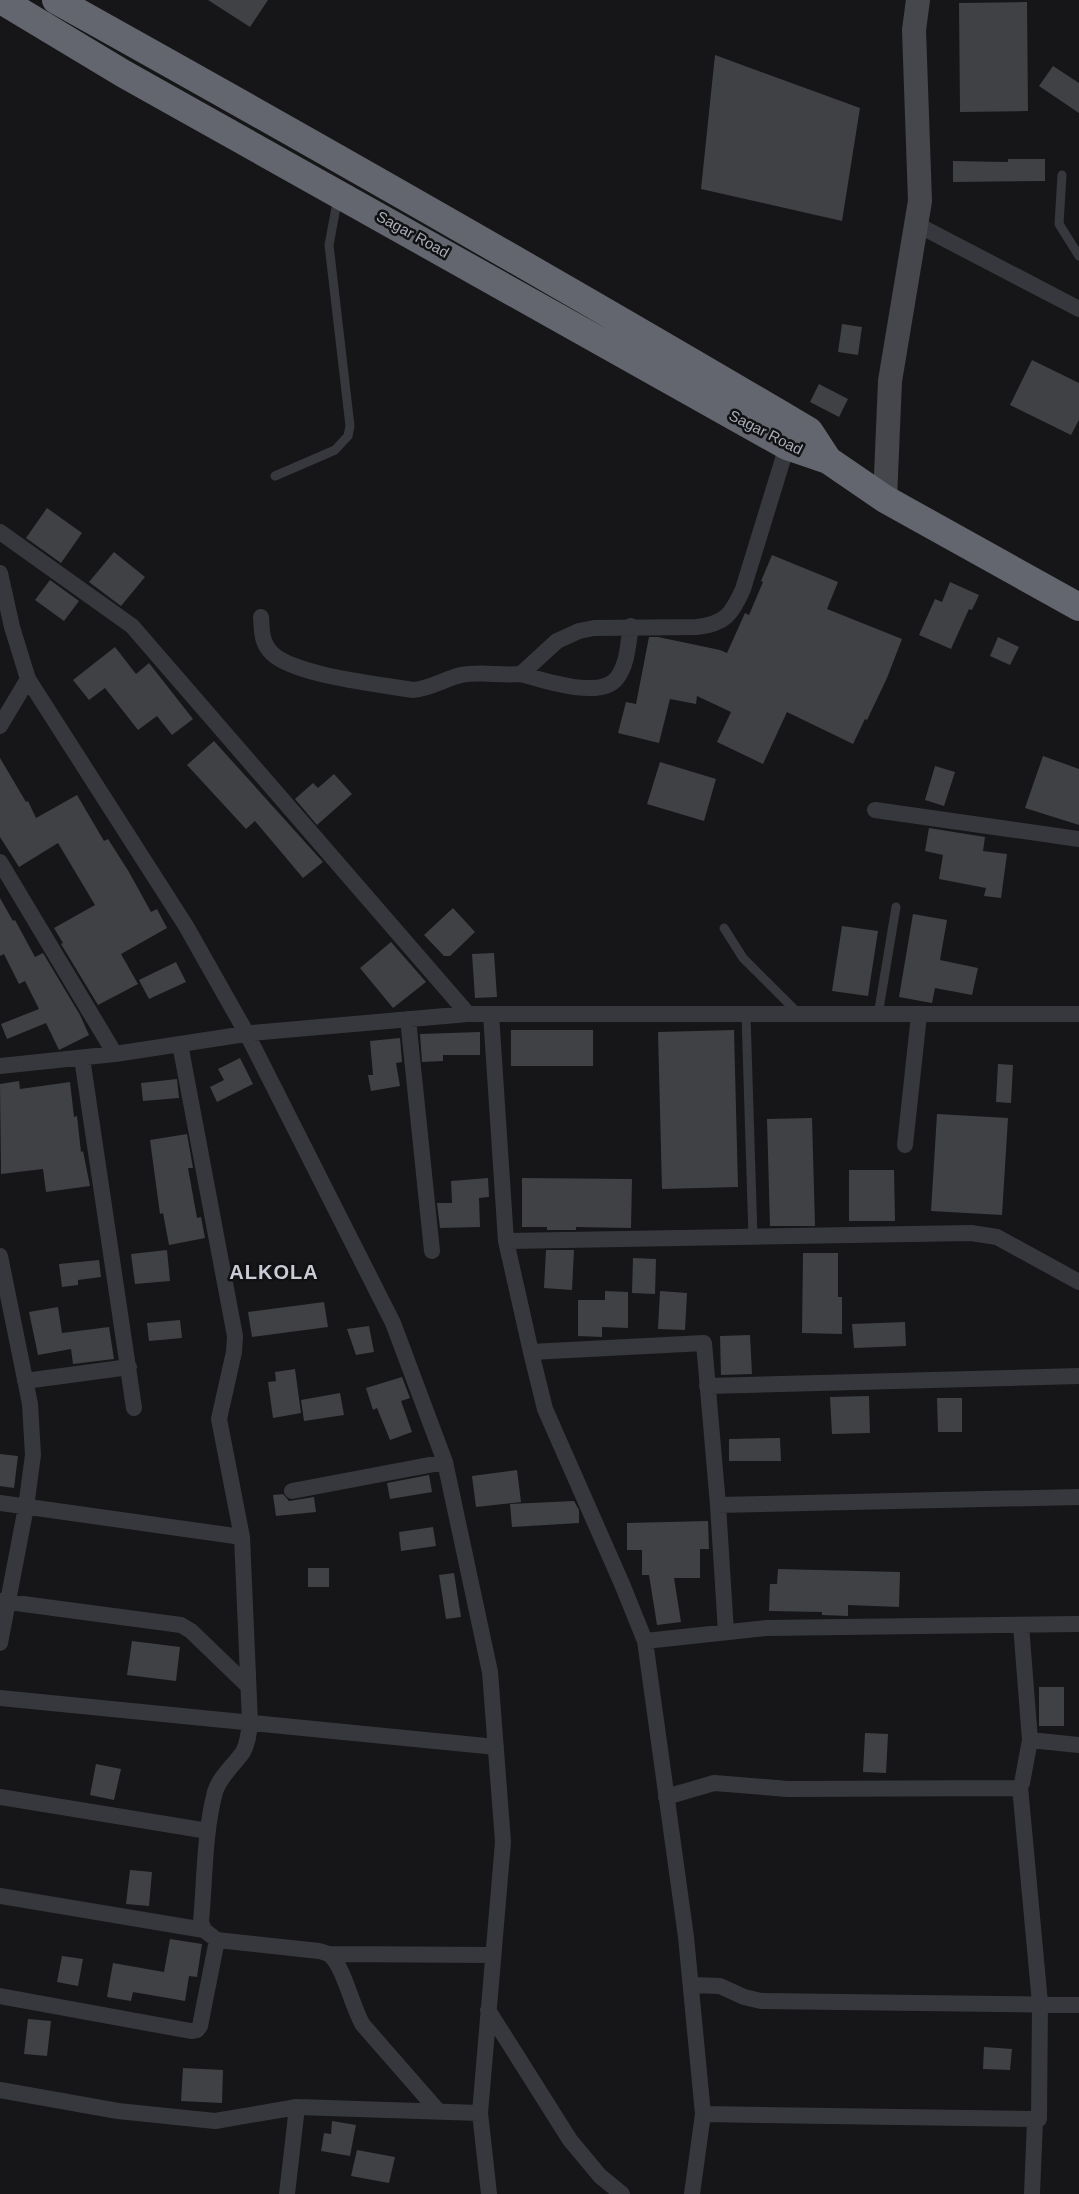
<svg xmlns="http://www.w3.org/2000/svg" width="1079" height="2194" font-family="Helvetica,sans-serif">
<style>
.building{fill:#404145}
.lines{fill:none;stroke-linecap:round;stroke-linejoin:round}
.lane{stroke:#37383d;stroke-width:9}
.street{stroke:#37383d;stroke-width:16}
.secondary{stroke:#45474d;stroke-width:24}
.highway{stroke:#63666e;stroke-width:28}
.labels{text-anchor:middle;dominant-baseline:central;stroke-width:5;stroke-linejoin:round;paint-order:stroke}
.street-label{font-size:15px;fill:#a8adb8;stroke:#111113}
.district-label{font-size:20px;font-weight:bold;letter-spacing:1px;fill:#c9ccd4;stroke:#111113}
</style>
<rect width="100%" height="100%" fill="#161618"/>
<!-- building -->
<path class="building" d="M208 0H268L250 27Z
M1027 2 1028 111 960 112 959 3Z
M715 55 860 108 842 221 701 189Z
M1053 66 1079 83V113L1039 86Z
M1008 159H1045V181L953 182V161L1008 162Z
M842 324 862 327 858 355 838 352Z
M1032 360 1079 383V420L1071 435 1010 405Z
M819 384 848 399 839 417 810 402Z
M47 508 82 533 61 563 26 538Z
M114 552 145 577 121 606 89 582Z
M772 555 838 582 827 609 902 639 887 678 867 720 865 719 853 744 787 712 763 764 717 742 731 712 697 696 696 704 670 699 659 743 618 733 626 702 636 704 649 637H658L720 650 727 653 745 613 749 615 763 582 761 581Z
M50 580 79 601 64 621 35 600Z
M950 582 979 595 972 610 969 609 951 649 919 635 935 599 942 602Z
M998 637 1019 647 1010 665 990 656Z
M115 647 136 674 149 663 193 719 172 735 157 716 138 730 105 688 89 700 73 680Z
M214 741 323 862 303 878 255 821 246 829 187 765Z
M1043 756 1079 769V825L1025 808Z
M0 758 26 802 28 801 36 818 77 795 104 841 108 839 129 872 151 912 157 909 167 928 121 954 138 984 98 1005 61 944 63 943 54 928 95 905 58 843 19 867 0 837Z
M660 762 716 779 704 821 647 804Z
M935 766 955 772 944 806 925 800Z
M334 774 352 794 317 825 295 799 313 783 318 788Z
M929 828 985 837 983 851 1007 854 1001 898 984 896 986 888 939 879 943 855 925 851Z
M0 898 13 921 15 920 35 957 43 953 80 1015 89 1035 59 1050 46 1023 7 1039 1 1024 39 1009 25 981 19 984 4 954 0 956Z
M453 908 475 932 450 956H444L424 935Z
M913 914 947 920 940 960 978 968 972 995 935 988 932 1003 899 997Z
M842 926 878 931 868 996 832 991Z
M391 942 426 982 393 1008 360 968Z
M494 953 497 997 475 998 472 954Z
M176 962 186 982 149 999 139 980Z
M511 1030H593V1066H511Z
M734 1030 738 1187 662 1189 658 1032Z
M480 1032V1055H443V1061L422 1062 420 1034Z
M400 1038 402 1062 396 1063 400 1086 371 1091 368 1075H373L370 1041Z
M240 1058 253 1084 217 1102 210 1087 224 1080 218 1069Z
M998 1064 1013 1065 1011 1103 996 1102Z
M177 1079 179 1098 143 1101 141 1083Z
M19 1081 20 1089 70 1082 74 1117 77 1116 81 1152 83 1151 90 1186 46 1192 43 1169 1 1174 0 1084Z
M937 1114 1008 1118 1002 1215 931 1211Z
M812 1118 815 1226H770L767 1119Z
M187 1134 193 1168H188L197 1218 201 1217 205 1238 169 1245 163 1213 160 1214 150 1140Z
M849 1170H894L895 1221H849Z
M488 1178 489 1197 479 1198 480 1227 440 1228 437 1203H452L451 1181Z
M522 1178 632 1179 631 1228 576 1227V1230H547V1227H522Z
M167 1250 170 1281 135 1284 131 1254Z
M546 1250H574L572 1290 544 1288Z
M803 1253H838V1297H842V1334L802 1333Z
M633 1258 656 1259 655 1294 632 1293Z
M99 1260 101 1277 78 1280V1285L62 1287 59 1264Z
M605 1291 628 1292V1328L602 1327V1337L578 1336V1300H605Z
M660 1291 687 1293 685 1330 658 1329Z
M324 1302 328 1327 252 1337 248 1312Z
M58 1307 62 1333 109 1327 114 1359 73 1364 71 1349 38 1355 29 1312Z
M180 1320 182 1338 149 1341 147 1323Z
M905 1322 906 1346 854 1348 852 1324Z
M369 1326 374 1352 356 1355 347 1329Z
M750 1335 752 1374 721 1375 720 1336Z
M295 1369 301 1413 273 1418 268 1382 276 1381 275 1372Z
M402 1377 410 1398 401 1401 412 1432 390 1440 377 1408 373 1410 366 1388Z
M340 1393 344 1415 304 1421 301 1400Z
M869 1396 870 1433 832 1434 830 1397Z
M937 1398H962V1432H938Z
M780 1438 781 1461H729V1439Z
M0 1454 18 1456 14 1488 0 1486Z
M517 1470 521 1502 476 1507 472 1476Z
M429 1475 432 1492 390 1499 387 1483Z
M283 1494 289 1501 314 1497 316 1512 276 1516 273 1495Z
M574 1501 579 1510V1523L512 1527 510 1504Z
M708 1521 709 1549H700V1578H674L681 1622 657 1625 649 1575H642V1550H627V1523Z
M433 1527 436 1546 401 1551 399 1532Z
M308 1568H329V1587H308Z
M778 1569 900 1572 899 1607 848 1605V1616L822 1615V1612L769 1611 770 1584H777Z
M454 1573 461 1617 446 1619 439 1575Z
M132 1641 180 1647 176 1681 127 1675Z
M1039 1687H1064V1726H1039Z
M865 1733 888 1734 886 1773 863 1772Z
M96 1764 121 1769 114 1800 90 1795Z
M130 1870 152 1872 149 1906 126 1904Z
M170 1939 202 1944 197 1977 189 1976 185 2001 133 1992 131 2001 107 1997 113 1963 164 1972Z
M62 1956 83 1959 78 1986 57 1982Z
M28 2019 51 2021 47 2056 24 2054Z
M984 2047 1012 2049 1010 2070 983 2069Z
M183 2068 223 2070 222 2103 181 2101Z
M332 2121 356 2125 350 2156 321 2151 324 2133 331 2134Z
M357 2150 395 2157 389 2183 351 2176Z"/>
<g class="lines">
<!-- lane -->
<path class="lane" d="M1062 175 1059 224 1079 256
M275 476 335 450 348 436 350 426 329 245 338 197
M724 928 743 958 799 1014
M746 1015 753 1237
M878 1015 896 907"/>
<!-- street -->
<path class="street" d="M916 224 1079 309
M0 532 132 626 468 1014
M0 573 12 627 28 679 186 926 247 1034 393 1323 445 1462 490 1672 503 1842 480 2113 489 2194
M261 617C262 629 261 640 269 650 287 675 380 684 412 690 430 689 444 679 461 675 481 671 501 676 521 674L557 641 579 631 594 628 697 627C725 624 732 614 743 589L787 446
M521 674C543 680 601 700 617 678 628 664 628 642 631 626
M0 726 28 679
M875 810 1079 839
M0 862 115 1054
M491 1014 506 1241 531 1352 545 1409 622 1584 645 1641 686 1937 703 2114 692 2194
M408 1019 432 1251
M180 1044 235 1336 234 1352 219 1419 242 1537 250 1722C249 1732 248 1743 243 1752 234 1765 220 1776 215 1792 204 1834 205 1879 201 1922L204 1930 217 1940 319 1951C323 1952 327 1953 330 1955 344 1967 352 2007 363 2025L439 2112
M82 1058 134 1408
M0 1066 115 1054 252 1033 468 1014H1079
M905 1145 919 1015
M506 1241 971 1233 997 1237 1079 1282
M0 1256 30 1404 33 1455 26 1507 0 1643
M531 1352 704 1343 718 1505 726 1632
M25 1381 129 1367
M707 1386 1079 1376
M292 1491 445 1462
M0 1503 242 1537
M718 1505 1079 1497
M0 1601 181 1625 191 1631 248 1686
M1021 1625 1030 1740 1079 1745
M645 1641 766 1628 1079 1624
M0 1698 496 1747
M0 1797 208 1831
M666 1797 714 1783 788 1789 1015 1788 1020 1787 1022 1783 1030 1740
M0 1896 204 1930
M329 1954 493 1955
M691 1985 720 1986 744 1997 761 2001 1079 2005
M0 1996 191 2031 197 2030 200 2026 217 1940
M488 2010 570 2140 600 2176 622 2194
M0 2090 118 2111 215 2121 297 2107 480 2113
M703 2114 1039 2119 1040 2003 1020 1787
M287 2194 297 2107
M1032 2194 1035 2121"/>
<!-- secondary -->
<path class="secondary" d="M885 499 890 381 920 201 914 30 918 0"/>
<!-- highway -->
<path class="highway" d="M1 0 124 74 787 446 828 460 885 499 1079 607
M56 0C309 141 560 284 809 431L828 460"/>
</g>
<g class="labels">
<!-- street labels -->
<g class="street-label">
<text transform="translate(413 234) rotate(29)">Sagar Road</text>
<text transform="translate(766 432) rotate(27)">Sagar Road</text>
</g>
<!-- district labels -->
<g class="district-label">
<text x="274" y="1272">ALKOLA</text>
</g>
</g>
</svg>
